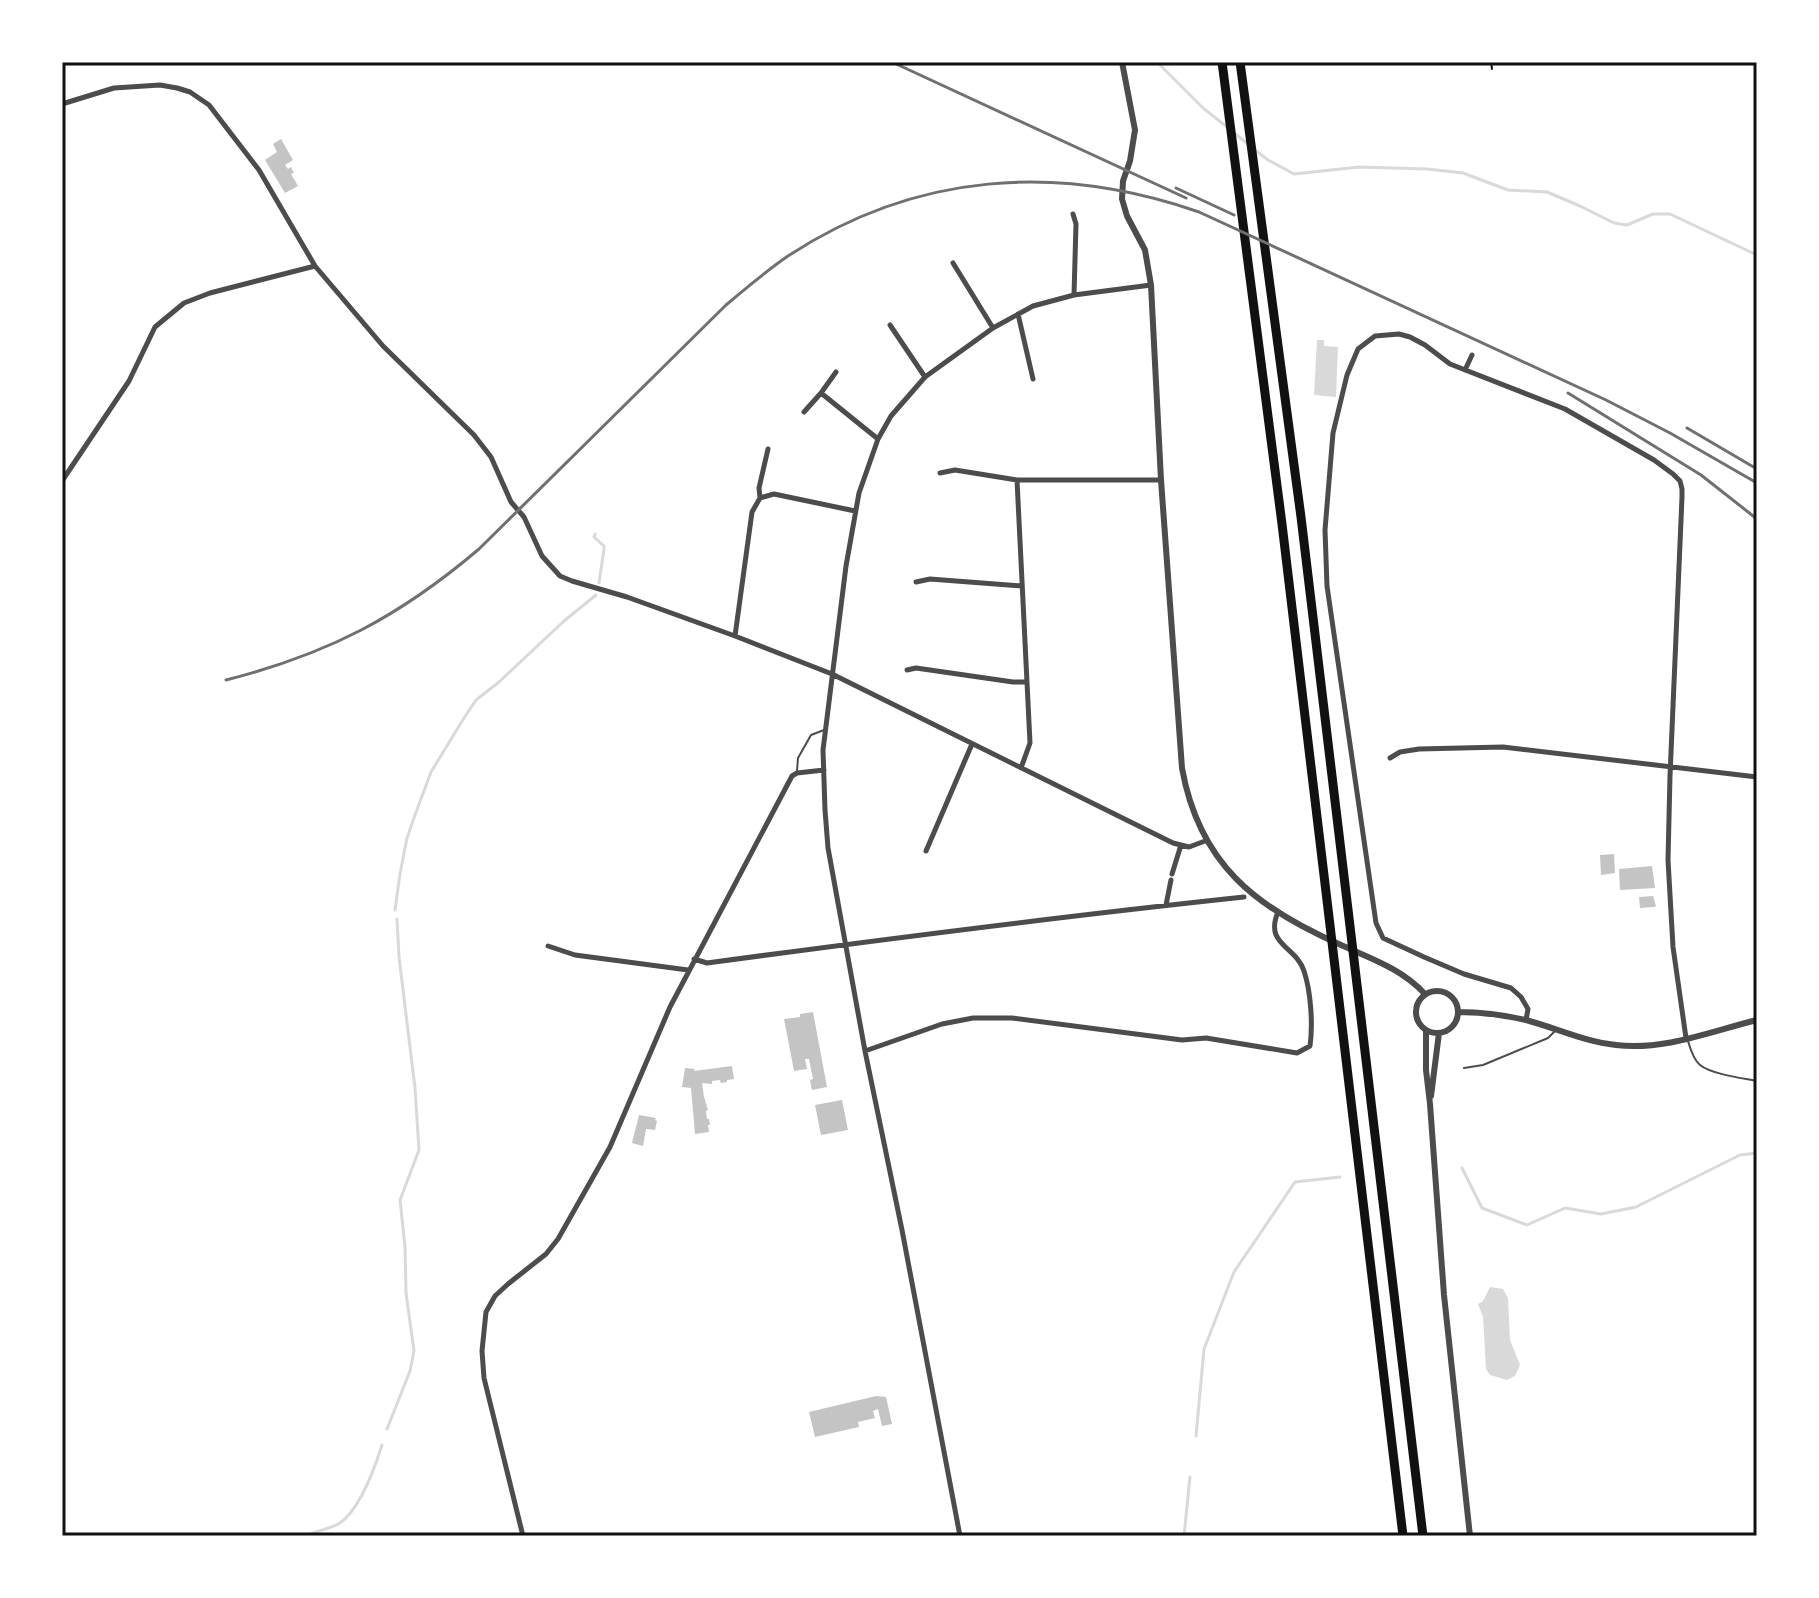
<svg xmlns="http://www.w3.org/2000/svg" width="1819" height="1598" font-family="Mulish,sans-serif">
<style>
.water{fill:#d9d9d9}
.lines{fill:none;stroke-linecap:round;stroke-linejoin:round}
.stream{stroke:#d9d9d9;stroke-width:3}
.building{fill:#c4c4c4}
.path{stroke:#111;stroke-width:2}
.service{stroke:#4c4c4c;stroke-width:2}
.minor{stroke:#4c4c4c;stroke-width:5}
.tertiary{stroke:#4c4c4c;stroke-width:6}
.motorway{stroke:#111;stroke-width:9}
.rail{stroke:#707070;stroke-width:3}
.neatline{fill:none;stroke:#111;stroke-width:3}
</style>
<rect width="100%" height="100%" fill="#fff"/>
<!-- water -->
<path class="water" d="M1317 340H1324V346L1338 347 1336 397 1314 395Z
M1490 1287 1503 1289 1508 1298 1510 1340 1520 1365 1515 1376 1507 1380 1490 1375 1486 1369 1483 1317 1478 1304 1483 1301Z"/>
<g class="lines">
<!-- stream -->
<path class="stream" d="M1157 62 1203 108 1227 127
M1233 132 1249 145
M1255 150 1268 160 1294 174 1359 167 1427 169 1463 173 1508 190 1547 192 1580 206 1614 223 1627 225 1653 214H1670L1757 255
M595 534 594 537 604 546V549L599 583
M395 910 400 874 407 838 415 815 431 772 464 718 476 700 499 682 564 621 596 595
M1462 1168 1482 1208 1527 1225 1565 1208 1601 1214 1636 1207 1740 1155 1757 1153
M387 1429 410 1371 414 1351 406 1293 405 1247 400 1200 419 1150 415 1088 399 957 397 919
M1196 1436 1204 1349 1234 1272 1295 1182 1340 1177
M305 1536C316 1531 330 1529 340 1523 360 1509 375 1467 382 1445
M1184 1536 1190 1477"/>
</g>
<!-- building -->
<path class="building" d="M281 139 293 160 285 165 288 169 291 167 294 173 291 174 298 186 285 193 265 160 277 152 273 144Z
M1614 854 1615 873 1601 875 1600 855Z
M1652 866 1655 888 1620 890 1619 869Z
M1653 896 1656 906 1654 907 1640 908 1639 897Z
M813 1012 827 1087 812 1090 810 1080 813 1079 809 1059H805L807 1069 794 1071 784 1019 800 1017V1014Z
M732 1066 734 1079 727 1080V1082L721 1083 720 1080 712 1081V1084L702 1083 704 1097 708 1110 706 1111 707 1119H709L710 1125H708L709 1132 695 1134 691 1088 682 1087 685 1068 695 1069 694 1071Z
M842 1100 848 1130 821 1135 815 1105Z
M639 1115 656 1118 655 1120 657 1121 655 1130 646 1129 643 1146 632 1143Z
M876 1396 886 1397 892 1424 882 1426 878 1409 873 1411 875 1418 858 1422 859 1427 815 1437 809 1412Z"/>
<g class="lines">
<!-- path -->
<path class="path" d="M1491 62 1492 69"/>
<!-- service -->
<path class="service" d="M797 771 798 758 811 735 824 730
M1688 1041C1690 1048 1694 1060 1700 1065 1711 1074 1742 1078 1757 1081
M1464 1068 1483 1065 1548 1038 1555 1031"/>
<!-- minor -->
<path class="minor" d="M62 104 114 88 160 85 177 88 190 92 209 105 259 170 315 266 383 346 474 435 491 457 511 502 524 517 542 556 560 576 572 581 627 597 735 636 832 674 1173 843 1189 847 1205 841
M1073 214 1076 224 1074 295
M953 263 993 328
M1018 314 1033 379
M890 325 925 377
M1465 370 1472 355
M821 393 836 372
M804 412 821 393 878 439
M940 473 955 470 1017 480H1161
M1017 480 1030 743 1021 768
M62 481 129 381 155 327 184 303 210 293 315 266
M760 498 759 488 768 449
M916 582 930 579 1022 586
M735 636 752 512 760 498 774 494 855 511
M907 670 916 668 1013 682H1027
M1390 758 1400 752 1419 749 1503 747 1757 777
M926 851 972 744
M1172 874 1181 845
M1166 905 1171 880
M548 946 575 955 688 970
M694 959 707 963C885 939 1065 916 1244 897
M1526 1020 1528 1009 1521 997 1511 988 1464 974 1424 957 1383 938 1376 923 1327 586 1325 530 1333 433 1347 375 1358 349 1375 336 1399 334 1410 337 1425 345 1450 364 1565 409 1654 460 1673 474 1680 481 1682 489V497L1670 776 1668 860 1673 947 1686 1038
M865 1051 942 1024 973 1018H1012L1182 1040 1206 1038 1297 1053 1310 1046C1313 1025 1311 992 1304 971 1296 946 1264 945 1278 912
M523 1536 484 1378 482 1351 486 1312 495 1296 508 1284 546 1254 558 1239 610 1147 670 1007 792 776 797 773 824 770
M960 1536 902 1230 865 1051 828 848 825 810 823 750 846 566 859 493 878 439 891 416 925 377 993 328 1033 306 1074 295 1151 285"/>
<!-- tertiary -->
<path class="tertiary" d="M1122 62 1135 130 1130 161 1123 181 1122 199 1127 216 1145 250 1151 285 1161 480 1182 768C1199 864 1256 908 1341 945 1372 959 1402 969 1425 994
M1416 1012a21 21 0 1 1 42 0a21 21 0 1 1-42 0Z
M1458 1012C1481 1012 1504 1015 1526 1020 1556 1028 1585 1042 1616 1045 1664 1051 1712 1031 1757 1020
M1426 1031V1070L1430 1104 1444 1295 1470 1536
M1431 1096 1439 1033"/>
<!-- motorway -->
<path class="motorway" d="M1222 62 1282 524 1403 1536
M1240 62 1301 517 1423 1536"/>
<!-- rail -->
<path class="rail" d="M892 62 1186 198
M1176 188 1234 215
M1568 393 1701 475 1757 519
M1687 428 1757 469
M226 680C328 654 399 617 479 549L726 305C746 288 766 271 788 256 916 172 1057 163 1199 212L1606 400 1670 433 1757 483"/>
</g>
<!-- border -->
<rect width="1819" height="1598" fill="none" stroke="#ffffff" stroke-width="128"/>
<rect x="64" y="64" width="1691" height="1470" class="neatline"/>
</svg>
